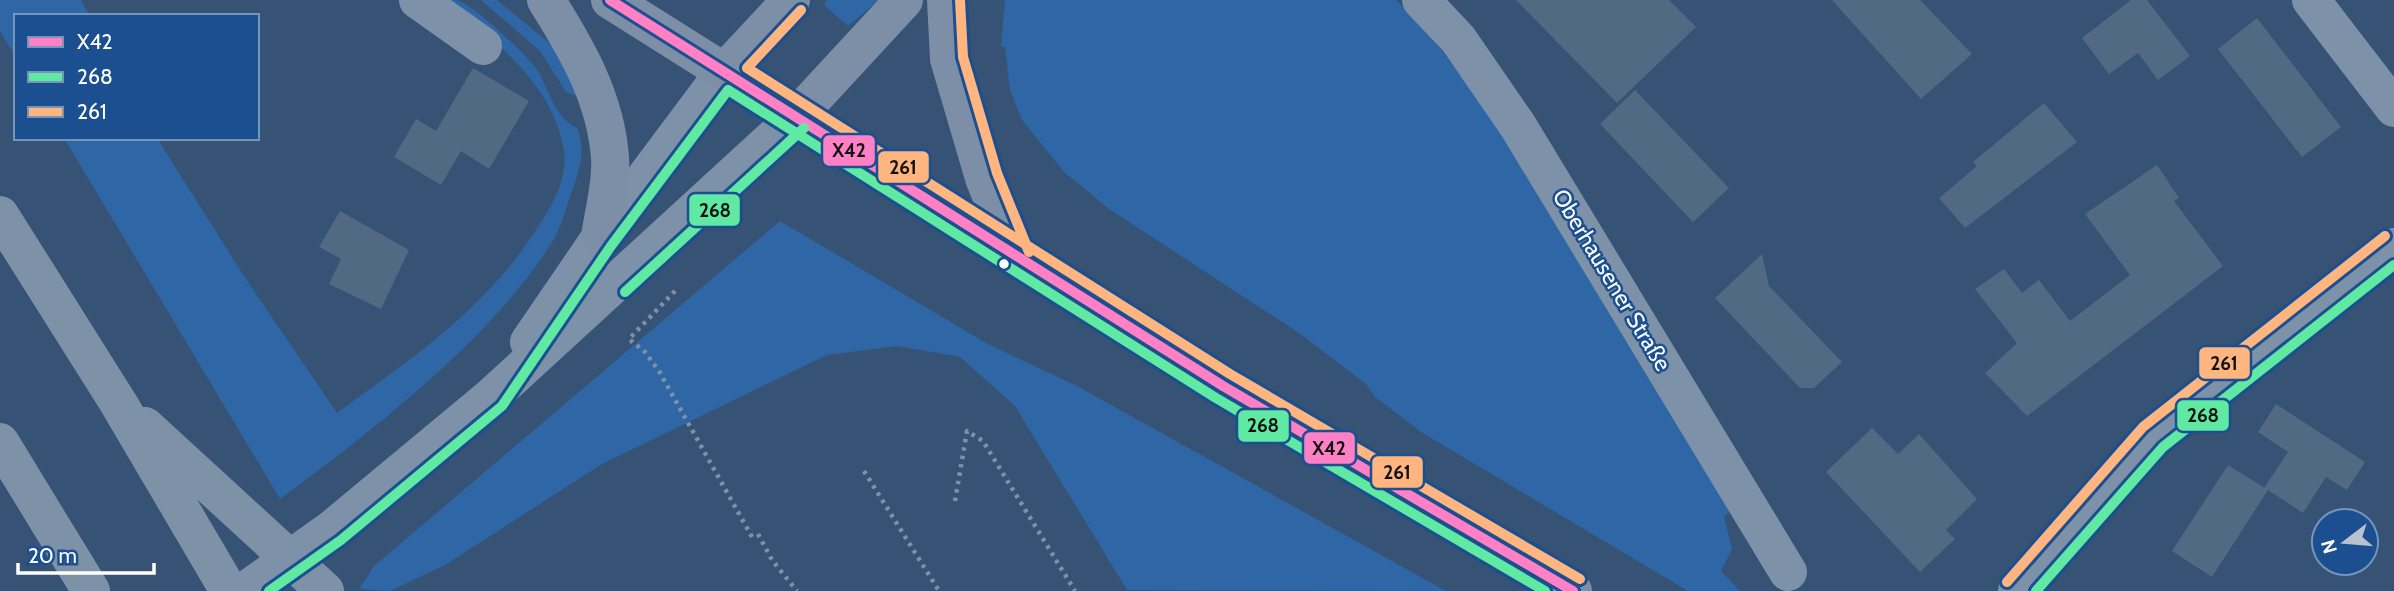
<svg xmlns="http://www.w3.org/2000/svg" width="2394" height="591" font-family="Cabin,sans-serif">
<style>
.green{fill:#2f66a5}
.building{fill:#526984}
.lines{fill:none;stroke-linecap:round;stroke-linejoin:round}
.path{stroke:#7d92a8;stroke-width:4.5;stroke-dasharray:3.5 5;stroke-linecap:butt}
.minor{stroke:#7d92a8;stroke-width:38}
.major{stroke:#7d8ea7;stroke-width:38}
.highway{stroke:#7e92a7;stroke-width:38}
.minor-bridge{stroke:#7d92a8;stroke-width:38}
.bus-1-casing{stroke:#1b4f8f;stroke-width:16}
.bus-2-casing{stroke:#1b4f8f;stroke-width:16}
.bus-3-casing{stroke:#1b4f8f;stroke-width:16}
.bus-1{stroke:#ff80c5;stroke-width:10}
.bus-2{stroke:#60e9a3;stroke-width:10}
.bus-3{stroke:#ffb580;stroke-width:10}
.bus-dot{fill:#fff;stroke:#1b4f8f;stroke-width:2.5}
.labels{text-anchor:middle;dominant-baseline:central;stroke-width:5;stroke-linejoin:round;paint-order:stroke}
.street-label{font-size:23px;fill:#fff;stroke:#1b4f8f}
.line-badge{stroke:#1b4f8f;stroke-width:2.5}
.pale-badge-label{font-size:19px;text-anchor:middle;font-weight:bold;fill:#111}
</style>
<rect width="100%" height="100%" fill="#365274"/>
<!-- green -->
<path class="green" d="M0 0H81L90 16H16V58L0 31Z
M440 0C444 0 451 0 456 0 473 4 528 56 538 71 550 92 554 116 577 128 587 151 578 176 569 199 565 212 561 227 554 239 494 337 372 431 280 499L64 138H157L242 273 337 413C417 354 488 308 541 222 554 202 567 177 564 152 554 83 492 37 440 0Z
M481 0H497L553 46 582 98 566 92 540 51Z
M827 0H879L848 26 824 5Z
M1005 0H1396L1426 29 1502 132 1732 510 1724 517 1732 549 1721 571 1740 591H1688L1421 432 1375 397 1366 384 1299 333 1109 209 1064 172 1022 120 1010 90 1005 47 1001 46Z
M780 221 988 344 1077 386 1446 591 1127 590 1015 406 960 357 898 346 827 355 602 464 445 565 390 591 359 589 374 566Z"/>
<!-- building -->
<path class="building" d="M1516 0H1669L1696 27 1617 103Z
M1832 0H1920L1972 54 1921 99Z
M2131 0H2147L2190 56 2158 80 2138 53 2109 74 2082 38Z
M2257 18 2341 127 2302 157 2218 49Z
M473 68 529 101 489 169 461 151 441 185 394 157 416 119 436 131Z
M1635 90 1729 188 1693 222 1600 124Z
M2044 103 2077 142 1965 228 1939 198 1977 166 1973 162Z
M2157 165 2179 198 2174 201 2223 266 2027 416 1985 373 2017 343 1975 289 2004 269 2022 293 2039 280 2070 321 2130 275 2085 214Z
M340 211 409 250 381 309 329 284 341 259 319 247Z
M1762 254 1769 286 1842 362 1814 388H1800L1715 298Z
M2276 404 2365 462 2347 490 2326 477 2303 513 2268 490 2212 577 2172 551 2228 465 2268 490 2264 488 2288 452 2258 432Z
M1872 428 1898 454 1919 434 1977 499 1946 530 1955 539 1920 572 1826 472Z"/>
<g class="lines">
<!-- path -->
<path class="path" d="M675 291 629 339 645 352 659 371 752 537
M864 471 939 591
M955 501 967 431 983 441 1075 591
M758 534 772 560 797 591"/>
<!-- minor -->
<path class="minor" d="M418 0 483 46
M1421 0 1458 39 1518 126 1788 572
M2311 0 2394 108
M529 342 600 238 725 71
M332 529 492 396 795 118
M2017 591 2153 437 2394 247"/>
<!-- major -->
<path class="major" d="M546 0C577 49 606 99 610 158 612 183 603 213 600 238
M610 0 1223 386 1573 591
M946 0 949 59 984 178 1016 257
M725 71 791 0
M795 118 904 0"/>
<!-- highway -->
<path class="highway" d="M0 215 119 404 229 591
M145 426 325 591
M0 442 91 591"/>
<!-- minor-bridge -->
<path class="minor-bridge" d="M245 591 332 529"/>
<defs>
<path id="bus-1" d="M610 0 1223 386 1573 591"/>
<path id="bus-2" d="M625 292 804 128
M269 591 341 540 502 406 611 246 728 90 1216 398 1545 591
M2036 591 2163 447 2394 265"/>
<path id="bus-3" d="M960 0 963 57 997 173 1029 252
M801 10 747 68 1230 374 1580 579
M2007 582 2143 427 2385 236"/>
</defs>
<!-- bus-1 casing -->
<use href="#bus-1" class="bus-1-casing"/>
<!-- bus-2 casing -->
<use href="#bus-2" class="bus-2-casing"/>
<!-- bus-3 casing -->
<use href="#bus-3" class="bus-3-casing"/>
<!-- bus-1 -->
<use href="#bus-1" class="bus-1"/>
<!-- bus-2 -->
<use href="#bus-2" class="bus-2"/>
<!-- bus-3 -->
<use href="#bus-3" class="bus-3"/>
</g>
<!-- markers -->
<circle class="bus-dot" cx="1004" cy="264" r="6"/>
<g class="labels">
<!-- street labels -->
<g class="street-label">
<text transform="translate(1612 280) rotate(59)">Oberhausener Straße</text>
</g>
</g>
<g class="line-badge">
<rect x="822" y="134" width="54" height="33" rx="7" fill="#ff80c5"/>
<rect x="877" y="150" width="53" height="34" rx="7" fill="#ffb580"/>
<rect x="688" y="193" width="53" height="34" rx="7" fill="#60e9a3"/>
<rect x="2198" y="346" width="53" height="34" rx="7" fill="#ffb580"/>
<rect x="2176" y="399" width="54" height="33" rx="7" fill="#60e9a3"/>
<rect x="1237" y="409" width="53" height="34" rx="7" fill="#60e9a3"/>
<rect x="1303" y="431" width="53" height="34" rx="7" fill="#ff80c5"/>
<rect x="1371" y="455" width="53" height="34" rx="7" fill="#ffb580"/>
</g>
<g class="pale-badge-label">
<text x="849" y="157">X42</text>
<text x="903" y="174">261</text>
<text x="715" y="217">268</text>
<text x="2224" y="370">261</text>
<text x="2203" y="422">268</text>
<text x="1263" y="432">268</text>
<text x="1329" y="455">X42</text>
<text x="1397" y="479">261</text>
</g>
<!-- legend -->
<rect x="14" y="14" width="245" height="126" fill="#1b4f8f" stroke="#7695bc" stroke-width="2"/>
<rect x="28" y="37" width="35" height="10" fill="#ff80c5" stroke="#7695bc" stroke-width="2"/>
<text x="77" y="49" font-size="21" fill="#ffffff">X42</text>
<rect x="28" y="72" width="35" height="10" fill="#60e9a3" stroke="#7695bc" stroke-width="2"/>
<text x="77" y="84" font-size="21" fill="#ffffff">268</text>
<rect x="28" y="107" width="35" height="10" fill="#ffb580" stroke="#7695bc" stroke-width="2"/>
<text x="77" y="119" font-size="21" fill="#ffffff">261</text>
<!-- north arrow -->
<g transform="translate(2345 542) rotate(254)"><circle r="33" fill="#1b4f8f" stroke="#7695bc" stroke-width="2"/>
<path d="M0-5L12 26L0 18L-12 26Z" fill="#b9c2ce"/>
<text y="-10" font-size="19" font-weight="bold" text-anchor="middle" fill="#ffffff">N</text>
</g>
<!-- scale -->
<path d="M18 563v10h136v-10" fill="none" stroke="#ffffff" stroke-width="3.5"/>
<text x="28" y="563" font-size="21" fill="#ffffff" stroke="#1b4f8f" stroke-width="5" paint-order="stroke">20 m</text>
</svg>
